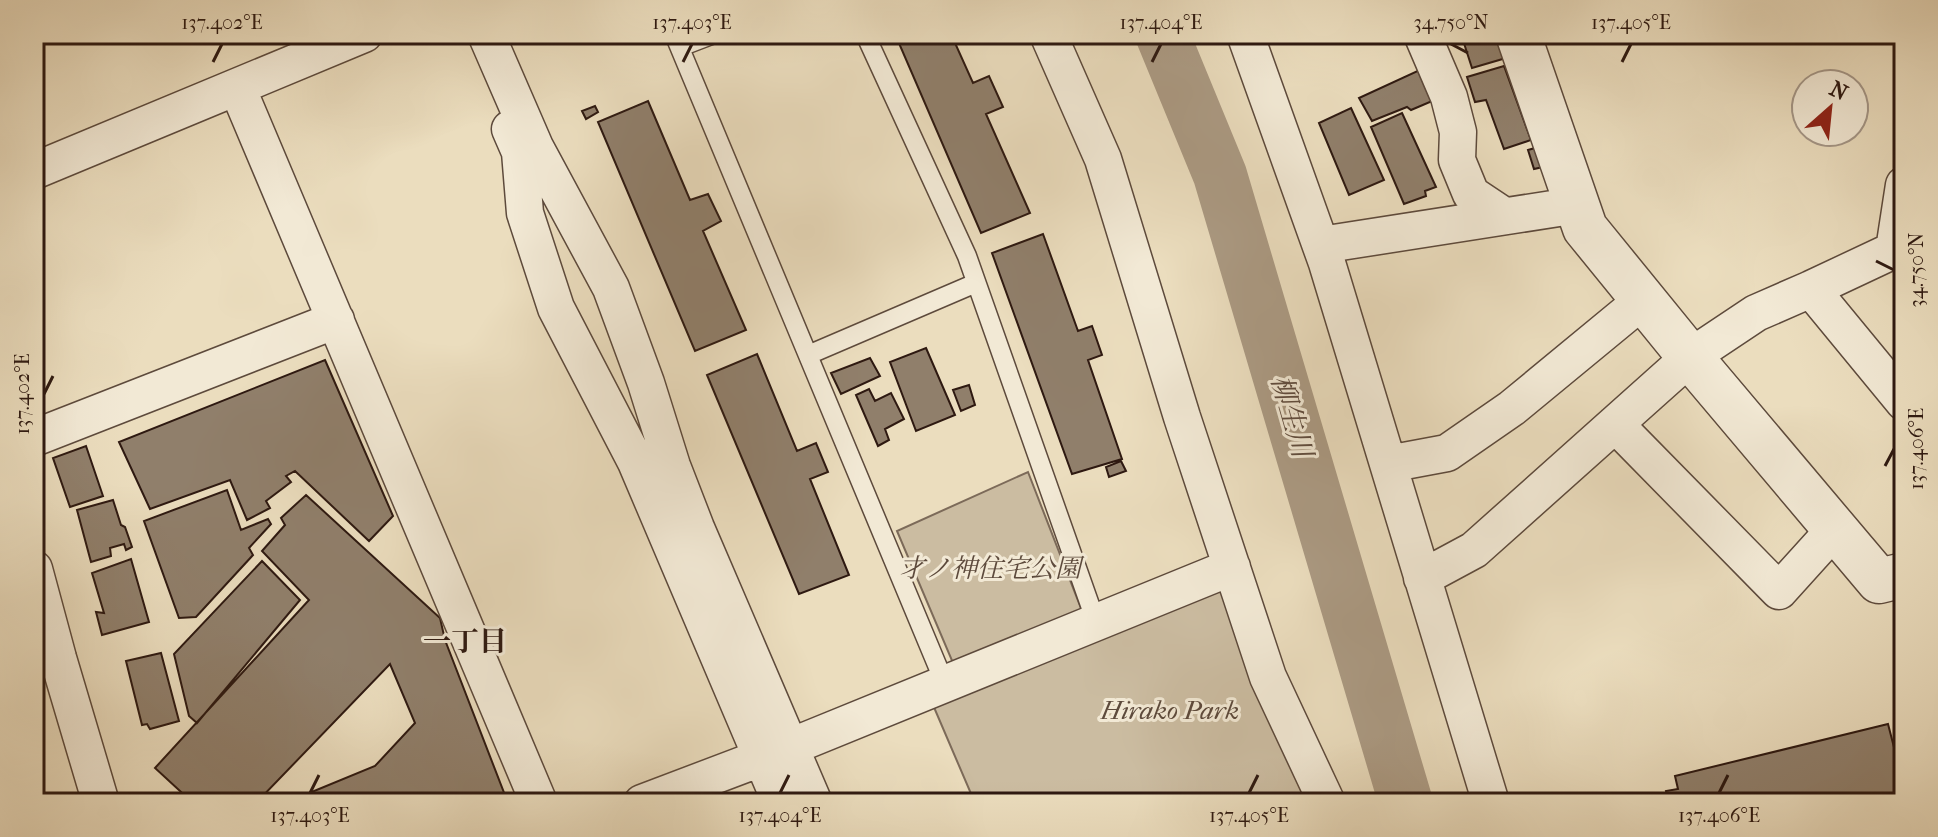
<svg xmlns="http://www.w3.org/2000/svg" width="1938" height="837" font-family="'IM FELL French Canon','Noto Serif JP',serif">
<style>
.green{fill:#cbbca1;stroke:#7c6a59;stroke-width:2}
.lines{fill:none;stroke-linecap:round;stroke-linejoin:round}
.river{stroke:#ab9a83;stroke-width:54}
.building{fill:#907f6b;stroke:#2e1911;stroke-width:2}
.service-casing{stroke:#5d4a3c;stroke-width:21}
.minor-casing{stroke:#5d4a3c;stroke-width:39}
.tertiary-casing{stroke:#5d4a3c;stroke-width:47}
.service{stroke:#f2e9d5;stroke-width:18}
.minor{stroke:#f2e9d5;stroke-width:36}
.tertiary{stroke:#f2e9d5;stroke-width:44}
.ticks{fill:none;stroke:#2e1911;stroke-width:3}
.labels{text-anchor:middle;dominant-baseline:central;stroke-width:6;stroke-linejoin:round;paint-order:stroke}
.park-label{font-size:26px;font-style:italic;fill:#5d4a3c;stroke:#f2e9d5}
.water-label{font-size:28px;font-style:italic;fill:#604d3f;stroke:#f2e9d5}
.neighbourhood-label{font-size:28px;font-weight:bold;fill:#2e1911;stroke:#f2e9d5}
.neatline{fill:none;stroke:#2e1911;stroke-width:3}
.ticks-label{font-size:20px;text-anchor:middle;fill:#2e1911}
</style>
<rect width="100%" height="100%" fill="#ebddbe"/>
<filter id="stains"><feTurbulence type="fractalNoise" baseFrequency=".0025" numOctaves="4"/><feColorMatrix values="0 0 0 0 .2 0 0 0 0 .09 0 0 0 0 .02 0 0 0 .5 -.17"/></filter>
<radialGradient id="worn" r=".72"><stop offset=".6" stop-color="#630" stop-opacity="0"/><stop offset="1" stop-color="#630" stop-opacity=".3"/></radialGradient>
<!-- green -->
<path class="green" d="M1028 472 1082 611 953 663 897 531Z
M1223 590 1307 803H975L933 705Z"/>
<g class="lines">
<!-- river -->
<path class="river" d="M1162 34 1220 175 1406 803"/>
</g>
<!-- building -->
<path class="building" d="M895 34H951L973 83 989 76 1003 107 986 114 1030 213 981 233Z
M1461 34H1498L1506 58 1472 68Z
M1504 66 1531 140 1504 149 1486 100 1475 102 1467 77Z
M1424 68 1437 99 1411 110 1407 107 1372 121 1359 98Z
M648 101 690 200 708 194 721 221 703 231 746 330 695 351 598 122Z
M595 106 598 112 586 119 582 111Z
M1351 108 1384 180 1349 195 1319 123Z
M1402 113 1436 187 1425 191 1426 196 1404 204 1371 127Z
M1535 148 1543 167 1534 169 1528 150Z
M1043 234 1078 331 1092 326 1102 355 1088 360 1122 459 1072 474 992 253Z
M926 348 955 415 916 431 890 362Z
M757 354 797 451 816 443 828 472 810 479 849 575 799 594 707 375Z
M870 358 880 376 841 394 831 373Z
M325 360 393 516 369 541 295 471 286 476 291 482 266 501 270 508 247 520 230 480 150 509 119 442Z
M969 385 975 405 961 411 953 390Z
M869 389 875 401 891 393 904 419 885 429 889 440 878 446 856 395Z
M86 446 103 496 70 507 53 458Z
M1121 461 1126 471 1109 477 1106 467Z
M227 490 241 530 268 519 271 524 249 548 253 555 196 617 179 618 144 521Z
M306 495 440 618 445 640 508 803H285L375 766 415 723 390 664 256 803H193L155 768 309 600 262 551 285 525 281 518Z
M113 500 121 525 125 527 132 547 126 550 124 544 110 548 111 556 91 562 77 510Z
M131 559 149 622 102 635 96 612 104 613 92 573Z
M262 561 300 600 197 723 189 716 174 654Z
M161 653 179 721 150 729 147 724 142 725 126 661Z
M1888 724 1904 786V803H1669L1666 791 1678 789 1675 776Z"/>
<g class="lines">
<defs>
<path id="service" d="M674 34 945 684
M865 34 967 256 1096 622
M680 47 714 34
M808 355 976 283"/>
<path id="minor" d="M486 34 535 147 611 288 646 383 672 466 696 528 814 803
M1048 34 1103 159 1182 417 1268 677 1327 803
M1245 34 1327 263 1491 803
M1422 34 1449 97 1458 132 1457 160 1471 194 1504 216
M237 87 539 803
M510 129 520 152 525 213 556 308 636 462 781 803
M34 171 364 34
M1321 245 1578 205
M1811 289 1904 402
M1615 424 1779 591 1835 529
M34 438 336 320
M1388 464 1447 453 1512 408 1643 300
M34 569 58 658 101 803
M1422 578 1474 550 1690 357 1756 313 1811 289 1894 250 1904 185
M642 803 790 747 1232 567"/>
<path id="tertiary" d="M1518 34 1585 228 1690 357 1879 581 1904 575"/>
</defs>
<!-- service casing -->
<use href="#service" class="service-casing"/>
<!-- minor casing -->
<use href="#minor" class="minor-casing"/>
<!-- tertiary casing -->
<use href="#tertiary" class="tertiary-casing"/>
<!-- service -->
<use href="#service" class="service"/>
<!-- minor -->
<use href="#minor" class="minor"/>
<!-- tertiary -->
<use href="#tertiary" class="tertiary"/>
</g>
<!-- ticks -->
<path class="ticks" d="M1451 44 1468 53M213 62 222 44M683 62 692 44M1152 62 1161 44M1622 62 1631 44M1876 261 1894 270M44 394 53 376M1885 466 1894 449M310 793 319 775M780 793 789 775M1249 793 1258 775M1719 793 1728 775"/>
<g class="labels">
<!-- park labels -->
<g class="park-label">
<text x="990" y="568">才ノ神住宅公園</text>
<text x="1170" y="710">Hirako Park</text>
</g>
<!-- water labels -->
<g class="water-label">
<text transform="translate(1292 416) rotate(74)">柳生川</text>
</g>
<!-- neighbourhood labels -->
<g class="neighbourhood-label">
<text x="465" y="641">一丁目</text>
</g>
</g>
<!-- margin -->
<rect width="1938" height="837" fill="none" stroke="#ebddbe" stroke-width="88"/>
<!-- north arrow -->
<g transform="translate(1830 108) rotate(27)"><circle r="38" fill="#f2e9d5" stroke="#a49687" stroke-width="2"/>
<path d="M0-6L14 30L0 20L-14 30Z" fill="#8f2418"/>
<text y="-12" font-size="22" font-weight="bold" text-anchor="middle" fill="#2e1911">N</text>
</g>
<rect x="44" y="44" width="1850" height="749" class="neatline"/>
<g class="ticks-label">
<text x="222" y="29">137.402°E</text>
<text x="692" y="29">137.403°E</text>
<text x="1161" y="29">137.404°E</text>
<text x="1451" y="29">34.750°N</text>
<text x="1631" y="29">137.405°E</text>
<text transform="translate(1916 270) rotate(-90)" y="7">34.750°N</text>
<text transform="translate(22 394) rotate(-90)" y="7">137.402°E</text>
<text transform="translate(1916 449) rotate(-90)" y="7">137.406°E</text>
<text x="310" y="822">137.403°E</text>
<text x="780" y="822">137.404°E</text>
<text x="1249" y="822">137.405°E</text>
<text x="1719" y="822">137.406°E</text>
</g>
<rect width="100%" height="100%" filter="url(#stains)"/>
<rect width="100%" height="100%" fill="url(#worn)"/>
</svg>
